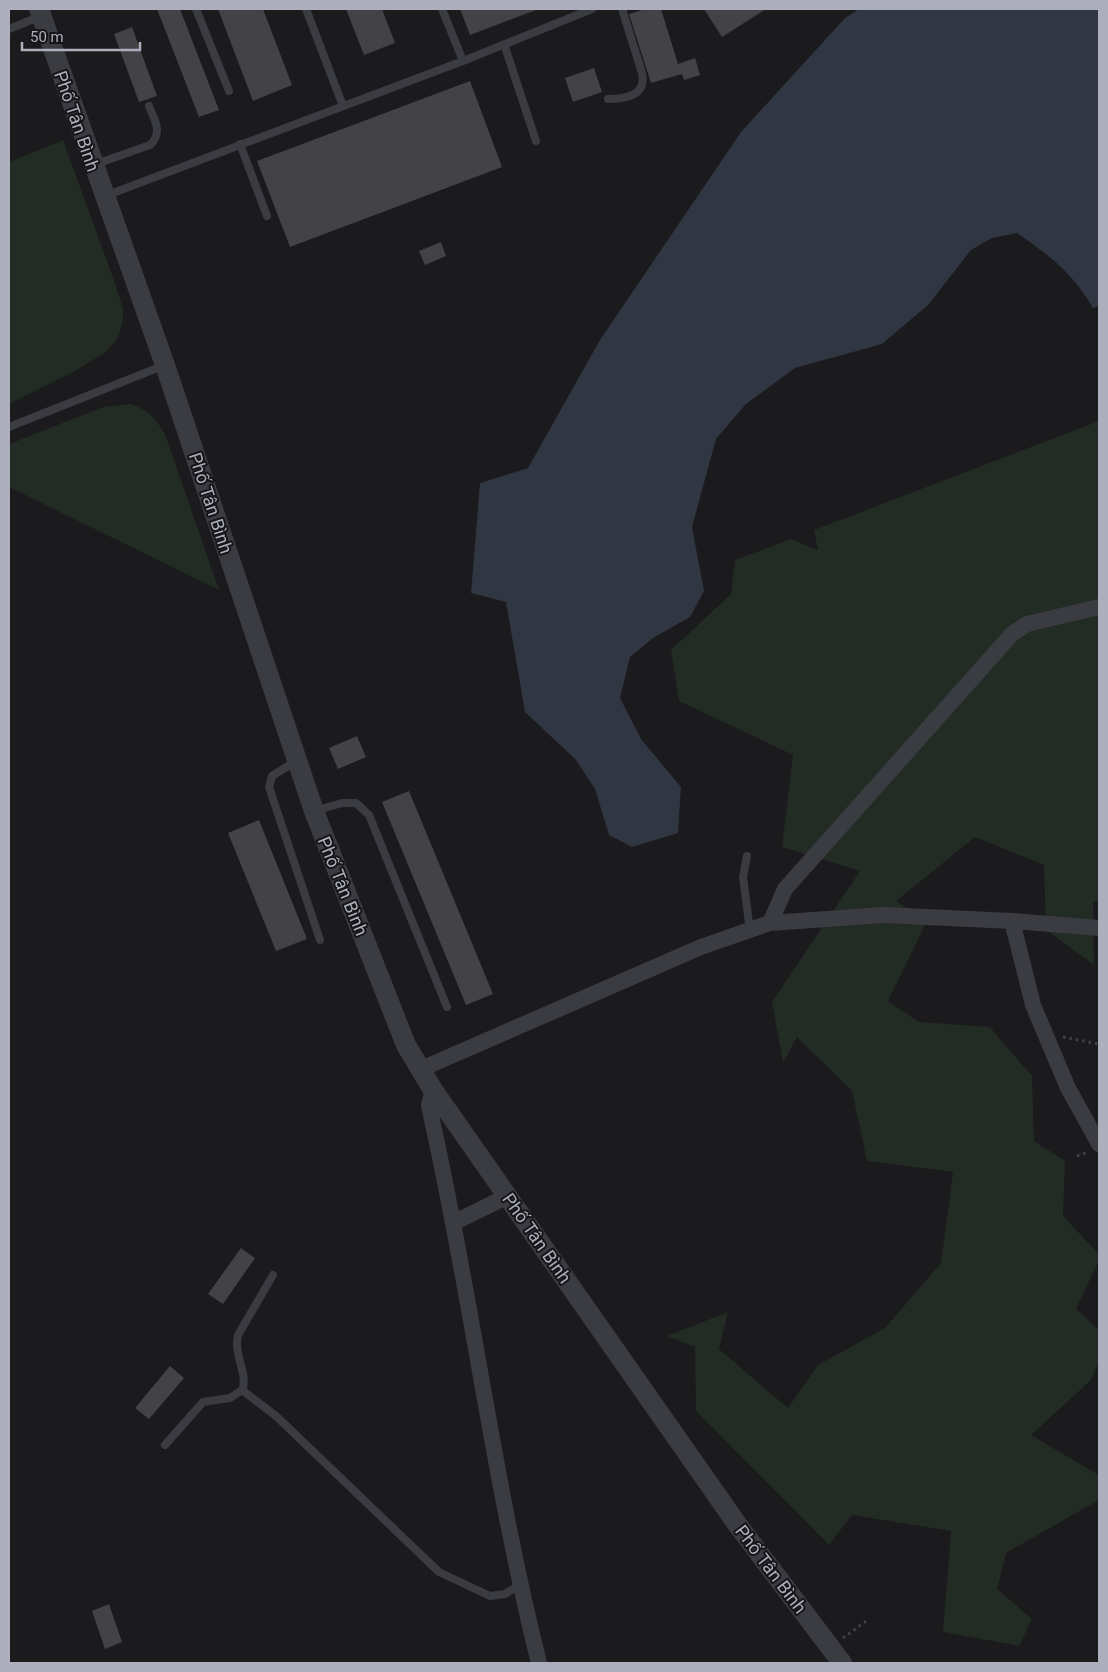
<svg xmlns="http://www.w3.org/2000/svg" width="1108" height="1672" font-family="Roboto,sans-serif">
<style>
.green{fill:#222b24}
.water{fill:#303742}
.building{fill:#424247}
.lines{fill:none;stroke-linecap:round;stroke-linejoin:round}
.path{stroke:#414249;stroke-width:3;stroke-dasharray:2.5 4;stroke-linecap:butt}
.service{stroke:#3b3c42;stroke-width:8}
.minor{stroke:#3b3c42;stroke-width:16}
.tertiary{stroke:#3b3c42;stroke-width:20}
.labels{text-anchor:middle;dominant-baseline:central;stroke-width:4;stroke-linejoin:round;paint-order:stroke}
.street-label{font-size:18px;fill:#adb0bc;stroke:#161518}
</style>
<rect width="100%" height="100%" fill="#1b1a1d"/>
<!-- green -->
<path class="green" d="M63 140 115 283 123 309V321L118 338 106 352 75 371 9 404V162Z
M131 404C147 409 157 420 165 434L219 590 9 487V444L103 407Z
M1099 421V902L1093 901 1094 965 1046 930 1044 865 975 837 896 901 927 921 888 1001 919 1022 990 1027 1032 1076 1034 1141 1065 1161 1063 1216 1099 1254V1260L1076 1309 1099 1330V1362L1091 1380 1031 1435 1099 1475V1500L1006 1553 997 1589 1032 1619 1019 1646 943 1632 951 1531 852 1515 829 1545 696 1411 695 1347 667 1336 728 1312 719 1349 788 1408 818 1365 885 1328 941 1263 953 1172 867 1161 852 1091 797 1037 783 1063 772 1002 860 871 782 847 793 755 679 701 671 650 731 594 735 560 791 539 818 550 814 530Z"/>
<!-- water -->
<path class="water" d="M859 9H1099V306L1093 308C1072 272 1051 257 1017 233L992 238 971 250 928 305 882 344 795 368 746 404 716 439 692 527 704 591 690 617 653 638 630 657 620 698 641 739 681 787 678 833 632 847 609 835 595 789 576 760 525 712 506 602 471 593 480 483 528 468 600 340 741 132 845 18Z"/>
<!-- building -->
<path class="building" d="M157 9H180L219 110 199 117Z
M218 9H263L292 85 253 101Z
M346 9H382L395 43 364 55Z
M460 9H536V10L470 35Z
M645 9H661L678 64 695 58 700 75 684 80 680 69 682 74 651 83 629 14Z
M704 9H766L722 37Z
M132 27 157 96 139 102 114 34Z
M594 68 602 92 573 102 565 78Z
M470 81 502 167 290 247 257 161Z
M441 242 446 256 425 265 419 251Z
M357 736 366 757 338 769 329 748Z
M409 791 493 994 466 1005 382 802Z
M259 820 307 939 276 951 228 833Z
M241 1248 255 1258 223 1304 208 1294Z
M170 1366 184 1378 149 1419 135 1408Z
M109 1604 122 1642 105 1649 92 1611Z"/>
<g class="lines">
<!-- path -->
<path class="path" d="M1063 1037 1099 1044
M1077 1156 1088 1152
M843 1638 869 1619"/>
<!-- service -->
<path class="service" d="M196 9 229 91
M306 9 343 106
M442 9 463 61
M9 29 41 16
M504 44 536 141
M608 99C625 99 647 96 642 73L622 9
M240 144 267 216
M96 164 150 145C163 133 155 121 149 106
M105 196 463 61 592 9
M9 427 165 365
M296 761 272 776 269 787 320 940
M314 811 342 803H356L369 815 447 1007
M747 856 743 877 750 931
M242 1390 276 1416 439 1572 490 1596 505 1594 520 1585
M165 1445 203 1402 230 1398 242 1390C249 1376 233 1354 238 1335L273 1275"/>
<!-- minor -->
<path class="minor" d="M1012 921 1033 1005 1068 1088 1099 1144
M770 923 785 889 1012 634 1027 624 1099 607
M421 1069 701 947 770 923 884 915 1012 921 1099 928
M433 1090 429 1105 432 1120C472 1300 494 1484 539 1663
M455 1222 508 1196"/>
<!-- tertiary -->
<path class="tertiary" d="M39 9 165 365 314 811 406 1045 433 1090 737 1524 842 1663"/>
</g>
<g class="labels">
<!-- street labels -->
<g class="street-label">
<text transform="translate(77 121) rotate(71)">Phố Tân Bình</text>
<text transform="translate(211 503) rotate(72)">Phố Tân Bình</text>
<text transform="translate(343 886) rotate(68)">Phố Tân Bình</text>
<text transform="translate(537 1238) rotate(55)">Phố Tân Bình</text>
<text transform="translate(771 1569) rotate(53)">Phố Tân Bình</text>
</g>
</g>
<!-- border -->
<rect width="1108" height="1672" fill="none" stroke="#adb0bc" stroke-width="20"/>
<!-- scale -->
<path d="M22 42v8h118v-8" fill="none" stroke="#adb0bc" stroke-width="2.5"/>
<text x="30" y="42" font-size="15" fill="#adb0bc" stroke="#161518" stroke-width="4" paint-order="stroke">50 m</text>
</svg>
